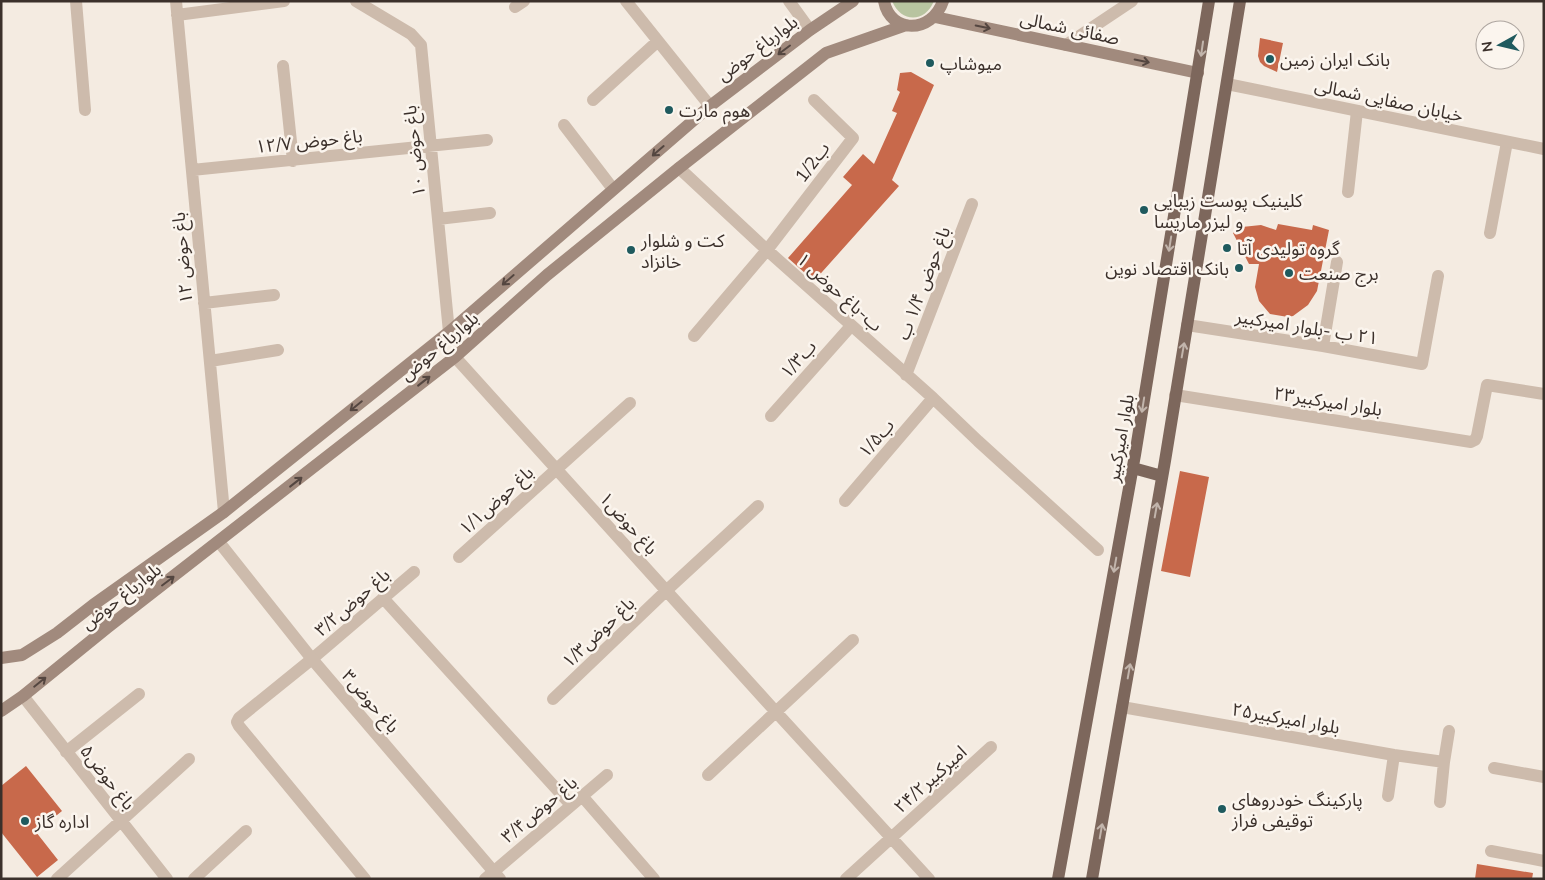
<svg xmlns="http://www.w3.org/2000/svg" width="1545" height="880" font-family="Mulish,'Noto Sans Arabic',sans-serif">
<style>
.green{fill:#b8c4a0}
.building{fill:#c8694b}
.lines{fill:none;stroke-linecap:round;stroke-linejoin:round}
.minor{stroke:#cdbbac;stroke-width:12}
.tertiary{stroke:#cdbbac;stroke-width:12}
.secondary{stroke:#a18a7d;stroke-width:12}
.primary{stroke:#7d675c;stroke-width:12}
.oneway{stroke:#544640}
.oneway2{stroke:#c2b5ac}
.poi-dot{fill:#1f5a5e;stroke:#fbf5ee;stroke-width:2}
.labels{text-anchor:middle;dominant-baseline:central;stroke-width:5;stroke-linejoin:round;paint-order:stroke}
.street-label{font-size:18px;fill:#3b302b;stroke:#fbf5ee}
.poi-label{font-size:18px;fill:#3b302b;stroke:#fbf5ee;text-anchor:start}
</style>
<rect width="100%" height="100%" fill="#f4ebe1"/>
<!-- green -->
<path class="green" d="M892 1H934C925 23 901 23 892 1Z"/>
<!-- building -->
<path class="building" d="M1260 38 1283 43 1277 72 1264 66 1260 62 1258 56Z
M911 72 934 85 892 180 899 186 814 281 788 258 852 185 843 177 863 154 874 164 897 113 892 111 900 92 897 90 900 73Z
M1278 224 1312 230 1313 225 1329 230 1317 291 1308 305 1293 316 1288 317 1270 314 1259 301 1255 287 1259 264H1249L1233 233 1242 227 1261 225 1276 230Z
M1180 471 1209 477 1190 577 1161 571Z
M26 766 62 811 36 832 58 860 37 877 1 832V786Z
M1477 864 1533 873 1532 879H1475Z"/>
<g class="lines">
<!-- minor -->
<path class="minor" d="M76 1 85 110
M176 1 224 512
M356 1 411 34 421 45 449 332
M626 1 710 106
M789 1 810 30
M515 7 524 1
M177 15 284 1
M1066 45 1132 1
M283 66 293 161
M593 100 658 41
M564 125 613 189
M679 168 767 250 933 398 978 441 1098 550
M192 170 487 140
M1348 192 1357 111
M438 219 490 213
M1490 233 1507 142
M204 303 274 295
M1187 325 1323 346 1422 364 1438 276
M694 336 767 250 853 138 814 100
M1323 346 1337 262
M455 357 776 712 929 879
M210 361 278 350
M906 375 972 204
M1175 395 1471 442 1475 440 1477 436 1487 385 1544 394
M771 416 851 326
M845 501 933 398
M459 557 630 403
M383 598 571 805
M23 696 167 879
M553 699 667 590 758 506
M1122 707 1394 755 1444 762
M66 752 139 694
M1494 768 1544 777
M708 775 853 640
M582 796 654 879
M1388 796 1394 755
M1440 802 1444 762 1449 731
M1491 851 1544 861
M57 879 189 759
M194 879 246 831
M365 879 239 726 237 722 239 718 312 659 414 572
M485 879 607 775
M846 879 991 747"/>
<!-- tertiary -->
<path class="tertiary" d="M1227 84 1544 149
M219 542 312 659 500 879"/>
<!-- secondary -->
<path class="secondary" d="M884 1C890 34 932 34 943 1
M935 17 1198 73
M93 605 108 627
M1 658 22 655 57 633 93 605 224 512 449 332 710 106 810 30 853 1
M1 711 23 696 108 627 455 357 547 275 679 168 826 53 906 25"/>
<!-- primary -->
<path class="primary" d="M1133 468 1162 476
M1058 879 1135 455 1209 1
M1092 879 1165 461 1240 1"/>
</g>
<!-- one-way arrows -->
<defs><path id="oneway-shaft" d="M-6 0H5M1.5-3L5.5 0L1.5 3" fill="none" stroke-width="1.6" stroke-linecap="round" stroke-linejoin="round" transform="scale(1.25)"/></defs>
<g class="oneway">
<use href="#oneway-shaft" transform="translate(983 27) rotate(12)"/>
<use href="#oneway-shaft" transform="translate(784 50) rotate(143)"/>
<use href="#oneway-shaft" transform="translate(1142 61) rotate(12)"/>
<use href="#oneway-shaft" transform="translate(658 151) rotate(139)"/>
<use href="#oneway-shaft" transform="translate(508 280) rotate(139)"/>
<use href="#oneway-shaft" transform="translate(424 381) rotate(-38)"/>
<use href="#oneway-shaft" transform="translate(356 406) rotate(141)"/>
<use href="#oneway-shaft" transform="translate(296 482) rotate(-38)"/>
<use href="#oneway-shaft" transform="translate(168 581) rotate(-37)"/>
<use href="#oneway-shaft" transform="translate(40 682) rotate(-39)"/>
</g>
<g class="oneway2">
<use href="#oneway-shaft" transform="translate(1202 49) rotate(98)"/>
<use href="#oneway-shaft" transform="translate(1170 244) rotate(99)"/>
<use href="#oneway-shaft" transform="translate(1183 350) rotate(-80)"/>
<use href="#oneway-shaft" transform="translate(1143 405) rotate(99)"/>
<use href="#oneway-shaft" transform="translate(1156 510) rotate(-80)"/>
<use href="#oneway-shaft" transform="translate(1115 565) rotate(100)"/>
<use href="#oneway-shaft" transform="translate(1129 671) rotate(-80)"/>
<use href="#oneway-shaft" transform="translate(1101 831) rotate(-80)"/>
</g>
<!-- markers -->
<g class="poi-dot">
<circle cx="1270" cy="59" r="5"/>
<circle cx="930" cy="63" r="5"/>
<circle cx="669" cy="110" r="5"/>
<circle cx="1144" cy="210" r="5"/>
<circle cx="1227" cy="248" r="5"/>
<circle cx="631" cy="250" r="5"/>
<circle cx="1239" cy="268" r="5"/>
<circle cx="1289" cy="273" r="5"/>
<circle cx="1222" cy="809" r="5"/>
<circle cx="25" cy="821" r="5"/>
</g>
<g class="labels">
<!-- street labels -->
<g class="street-label">
<text transform="translate(1070 28) rotate(12)">صفائی شمالی</text>
<text transform="translate(757 48) rotate(-37)">بلوارباغ حوض</text>
<text transform="translate(1389 100) rotate(12)">خیابان صفایی شمالی</text>
<text transform="translate(309 141) rotate(-6)">۱۲/۷ باغ حوض</text>
<text transform="translate(414 151) rotate(-96)">۱۰ باغ حوض</text>
<text transform="translate(812 162) rotate(-53)">1/2ب</text>
<text transform="translate(182 258) rotate(-95)">۱۲ باغ حوض</text>
<text transform="translate(923 283) rotate(-69)">باغ حوض ۱/۴ ب</text>
<text transform="translate(840 292) rotate(42)">۱ ب-باغ حوض</text>
<text transform="translate(1307 327) rotate(9)">٢١ ب -بلوار امیرکبیر</text>
<text transform="translate(439 346) rotate(-40)">بلوارباغ حوض</text>
<text transform="translate(798 359) rotate(-48)">ب۱/۳</text>
<text transform="translate(1328 401) rotate(9)">۲۳بلوار امیرکبیر</text>
<text transform="translate(876 438) rotate(-49)">ب۱/۵</text>
<text transform="translate(1120 438) rotate(-80)">بلوار امیرکبیر</text>
<text transform="translate(496 500) rotate(-42)">باغ حوض۱/۱</text>
<text transform="translate(629 523) rotate(48)">باغ حوض۱</text>
<text transform="translate(121 596) rotate(-38)">بلوارباغ حوض</text>
<text transform="translate(352 602) rotate(-41)">باغ حوض۳/۲</text>
<text transform="translate(598 632) rotate(-44)">باغ حوض۱/۳</text>
<text transform="translate(371 701) rotate(49)">باغ حوض۳</text>
<text transform="translate(1286 718) rotate(10)">بلوار امیرکبیر۲۵</text>
<text transform="translate(108 777) rotate(52)">باغ حوض۵</text>
<text transform="translate(930 779) rotate(-42)">امیرکبیر۲۴/۲</text>
<text transform="translate(539 809) rotate(-40)">باغ حوض۳/۴</text>
</g>
<!-- poi labels -->
<g class="poi-label">
<text x="1280" y="59">بانک ایران زمین</text>
<text x="940" y="63">میوشاپ</text>
<text x="679" y="110">هوم مارت</text>
<text x="1154" y="200">کلینیک پوست زیبایی<tspan x="1154" dy="21">و لیزر ماریسا</tspan></text>
<text x="641" y="240">کت و شلوار<tspan x="641" dy="21">خانزاد</tspan></text>
<text x="1237" y="248">گروه تولیدی آتا</text>
<text x="1229" y="268" text-anchor="end">بانک اقتصاد نوین</text>
<text x="1299" y="273">برج صنعت</text>
<text x="1232" y="799">پارکینگ خودروهای<tspan x="1232" dy="21">توقیفی فراز</tspan></text>
<text x="35" y="821">اداره گاز</text>
</g>
</g>
<!-- border -->
<rect width="1545" height="880" fill="none" stroke="#3b302b" stroke-width="5"/>
<!-- north arrow -->
<g transform="translate(1500 45) rotate(262)"><circle r="24" fill="#fbf5ee" stroke="#aea6a0"/>
<path d="M0-4L9 19L0 12L-9 19Z" fill="#1f5a5e"/>
<text y="-8" font-size="14" font-weight="bold" text-anchor="middle" fill="#3b302b">N</text>
</g>
</svg>
